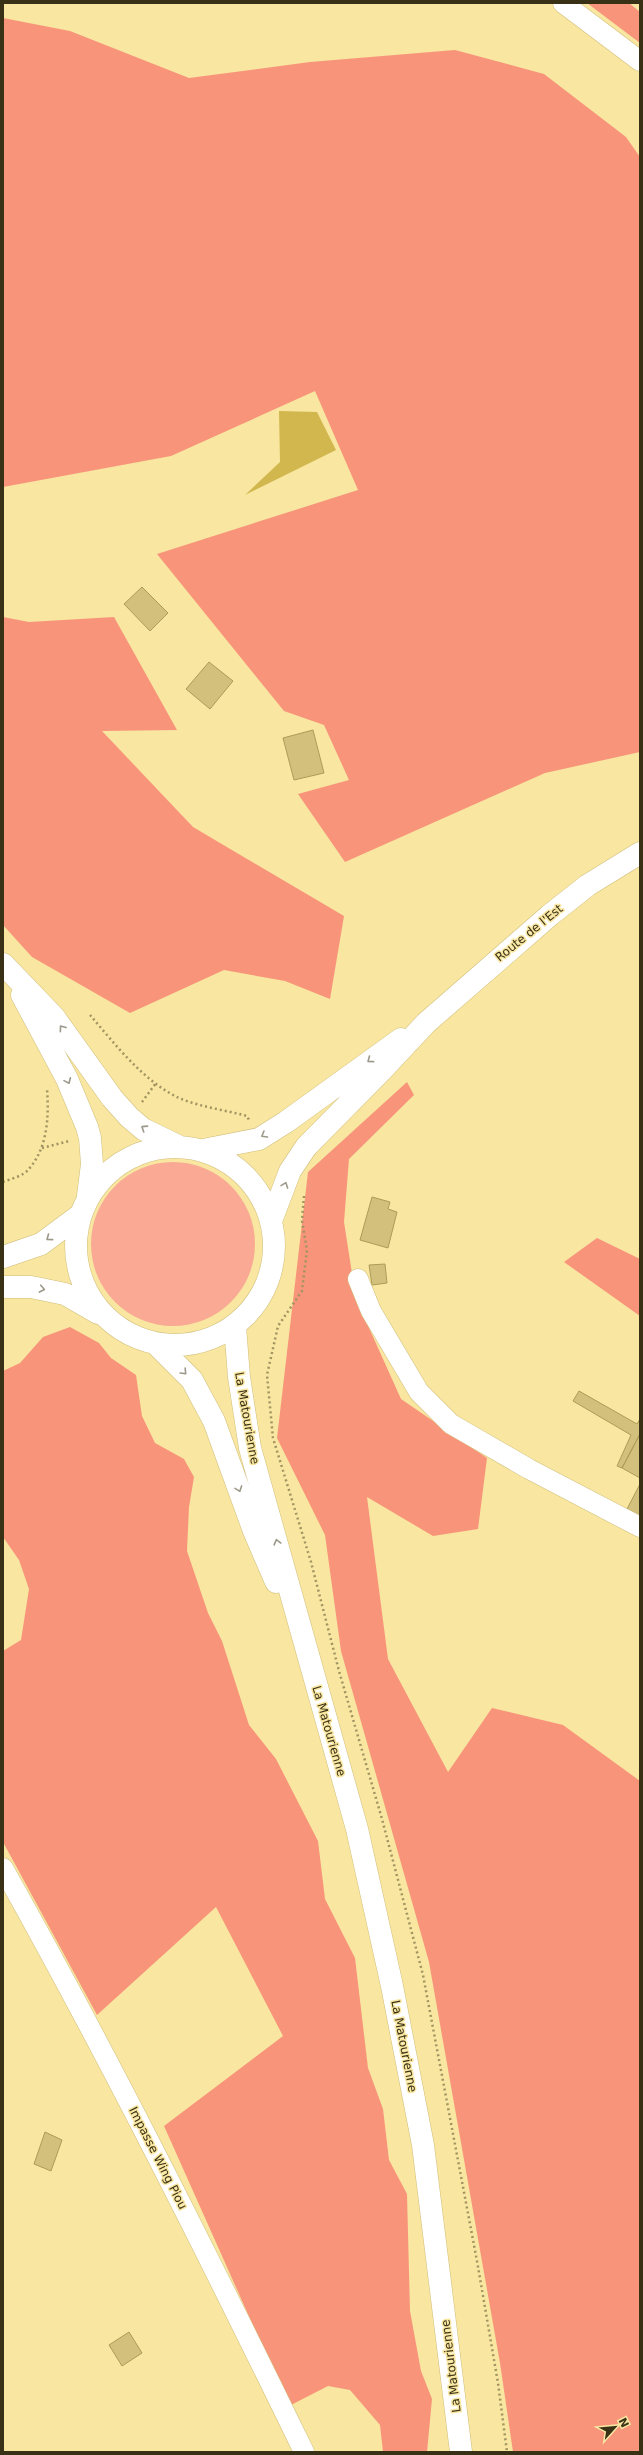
<svg xmlns="http://www.w3.org/2000/svg" width="643" height="2455" font-family="'DejaVu Sans',sans-serif">
<style>
.green{fill:#f9a994}
.forest{fill:#f8947a}
.water{fill:#d1b74e}
.building{fill:#d2c07c;stroke:#ad9c58}
.lines{fill:none;stroke-linecap:round;stroke-linejoin:round}
.minor-casing{stroke:#d0be7a;stroke-width:21}
.major-casing{stroke:#d0be7a;stroke-width:23}
.path{stroke:#a19461;stroke-width:2.5;stroke-dasharray:2 3;stroke-linecap:butt}
.minor{stroke:#fff;stroke-width:20}
.major{stroke:#fff;stroke-width:22}
.oneway{stroke:#9c988a}
.labels{text-anchor:middle;dominant-baseline:central;stroke-width:3;stroke-linejoin:round;paint-order:stroke}
.street-label{font-size:12px;fill:#393115;stroke:#f8e6a1}
</style>
<rect width="100%" height="100%" fill="#f8e6a1"/>
<!-- green -->
<path class="green" d="M91 1244a82 82 0 1 1 164 0a82 82 0 1 1-164 0Z"/>
<!-- forest -->
<path class="forest" d="M587 3H629L640 12V43Z
M3 18 70 31 189 78 310 62 455 50 544 74 626 137 640 157V752L545 773 345 862 298 794 349 780 324 725 284 711 157 554 358 490 315 391 171 456 3 487Z
M3 617 29 622 114 617 177 730 102 731 193 827 344 916 330 999 285 981 224 970 130 1013 32 957 3 925Z
M407 1082 414 1095 349 1159 344 1222 356 1299 401 1399 487 1458 478 1529 433 1536 367 1497 388 1659 448 1772 492 1708 563 1725 640 1781V2452H513L500 2363 429 1962 341 1651 325 1535 277 1438 308 1172Z
M597 1238 640 1259V1316L564 1262Z
M70 1327 99 1343 111 1358 136 1375 142 1416 155 1443 184 1459 194 1477 189 1507 187 1551 208 1613 222 1641 249 1725 276 1759 318 1841 325 1899 355 1958 368 2068 383 2109 389 2160 407 2194 410 2311 421 2371 432 2399 427 2452H383L380 2425 350 2390 328 2386 289 2406 164 2126 283 2036 216 1907 97 2015 3 1842V1651L21 1640 29 1589 19 1560 3 1537V1371L20 1363 43 1337Z"/>
<!-- water -->
<path class="water" d="M279 411 317 412 336 450 245 495 280 462Z"/>
<!-- building -->
<path class="building" d="M142 587 168 613 150 631 124 604Z
M209 662 233 681 210 709 186 689Z
M313 730 324 773 294 780 283 738Z
M372 1197 390 1202 388 1209 397 1212 388 1248 360 1240Z
M385 1264 387 1283 372 1285 369 1265Z
M579 1391 637 1424 640 1419V1434L622 1468 617 1466 631 1435 573 1401Z
M640 1434V1478L622 1468Z
M640 1484V1516L627 1509Z
M45 2132 62 2140 51 2171 34 2164Z
M129 2332 142 2353 122 2366 109 2345Z"/>
<g class="lines">
<defs>
<path id="minor" d="M563 3 640 61
M358 1279 371 1311 419 1392 451 1424 529 1469 640 1527
M3 1868C110 2059 208 2255 304 2452"/>
<path id="major" d="M3 964 54 1017 112 1098 129 1117 143 1129 178 1146
M22 995 67 1079 87 1127 90 1138 92 1164 88 1196
M76 1246a99 99 0 1 1 198 0a99 99 0 1 1-198 0Z
M203 1150 259 1139 286 1122 401 1039
M271 1221 290 1171 306 1147 383 1069 426 1023 550 915 588 885 640 853
M3 1257 41 1244 80 1215
M3 1287H31L65 1294 98 1313
M235 1326 239 1377 250 1448 357 1829 392 1986 423 2145 461 2452
M157 1345 192 1380 214 1421 254 1531 276 1582"/>
</defs>
<!-- minor casing -->
<use href="#minor" class="minor-casing"/>
<!-- major casing -->
<use href="#major" class="major-casing"/>
<!-- path -->
<path class="path" d="M90 1015C115 1044 143 1081 179 1098 200 1107 225 1110 247 1116L249 1120
M142 1102 156 1083
M42 1148 69 1141
M3 1182C10 1179 23 1176 28 1170 48 1148 49 1116 47 1089
M304 1196 302 1221 307 1250 302 1291 278 1326 267 1375 273 1438 311 1562 339 1671 382 1819 423 1975 477 2261 498 2383 507 2452"/>
<!-- minor -->
<use href="#minor" class="minor"/>
<!-- major -->
<use href="#major" class="major"/>
</g>
<!-- one-way arrows -->
<defs><path id="oneway-chevron" d="M-2-3.5L2.5 0L-2 3.5" fill="none" stroke-width="1.6" stroke-linecap="round" stroke-linejoin="round"/></defs>
<g class="oneway">
<use href="#oneway-chevron" transform="translate(62 1028) rotate(-126)"/>
<use href="#oneway-chevron" transform="translate(370 1060) rotate(143)"/>
<use href="#oneway-chevron" transform="translate(68 1081) rotate(66)"/>
<use href="#oneway-chevron" transform="translate(144 1128) rotate(-147)"/>
<use href="#oneway-chevron" transform="translate(264 1135) rotate(150)"/>
<use href="#oneway-chevron" transform="translate(285 1185) rotate(-70)"/>
<use href="#oneway-chevron" transform="translate(49 1238) rotate(144)"/>
<use href="#oneway-chevron" transform="translate(42 1289) rotate(11)"/>
<use href="#oneway-chevron" transform="translate(184 1372) rotate(46)"/>
<use href="#oneway-chevron" transform="translate(239 1489) rotate(70)"/>
<use href="#oneway-chevron" transform="translate(277 1542) rotate(-105)"/>
</g>
<g class="labels">
<!-- street labels -->
<g class="street-label">
<text transform="translate(529 933) rotate(-39)">Route de l'Est</text>
<text transform="translate(247 1418) rotate(80)">La Matourienne</text>
<text transform="translate(329 1731) rotate(74)">La Matourienne</text>
<text transform="translate(404 2046) rotate(79)">La Matourienne</text>
<text transform="translate(158 2158) rotate(63)">Impasse Wing Piou</text>
<text transform="translate(451 2366) rotate(-97)">La Matourienne</text>
</g>
</g>
<!-- border -->
<rect width="643" height="2455" fill="none" stroke="#393115" stroke-width="8"/>
<!-- north arrow -->
<g transform="translate(615 2427) rotate(63)" stroke="#f8e6a1" stroke-width="3" paint-order="stroke">
<path d="M0-3L7 15L0 10L-7 15Z" fill="#393115"/>
<text y="-6" font-size="11" font-weight="bold" text-anchor="middle" fill="#393115">N</text>
</g>
</svg>
